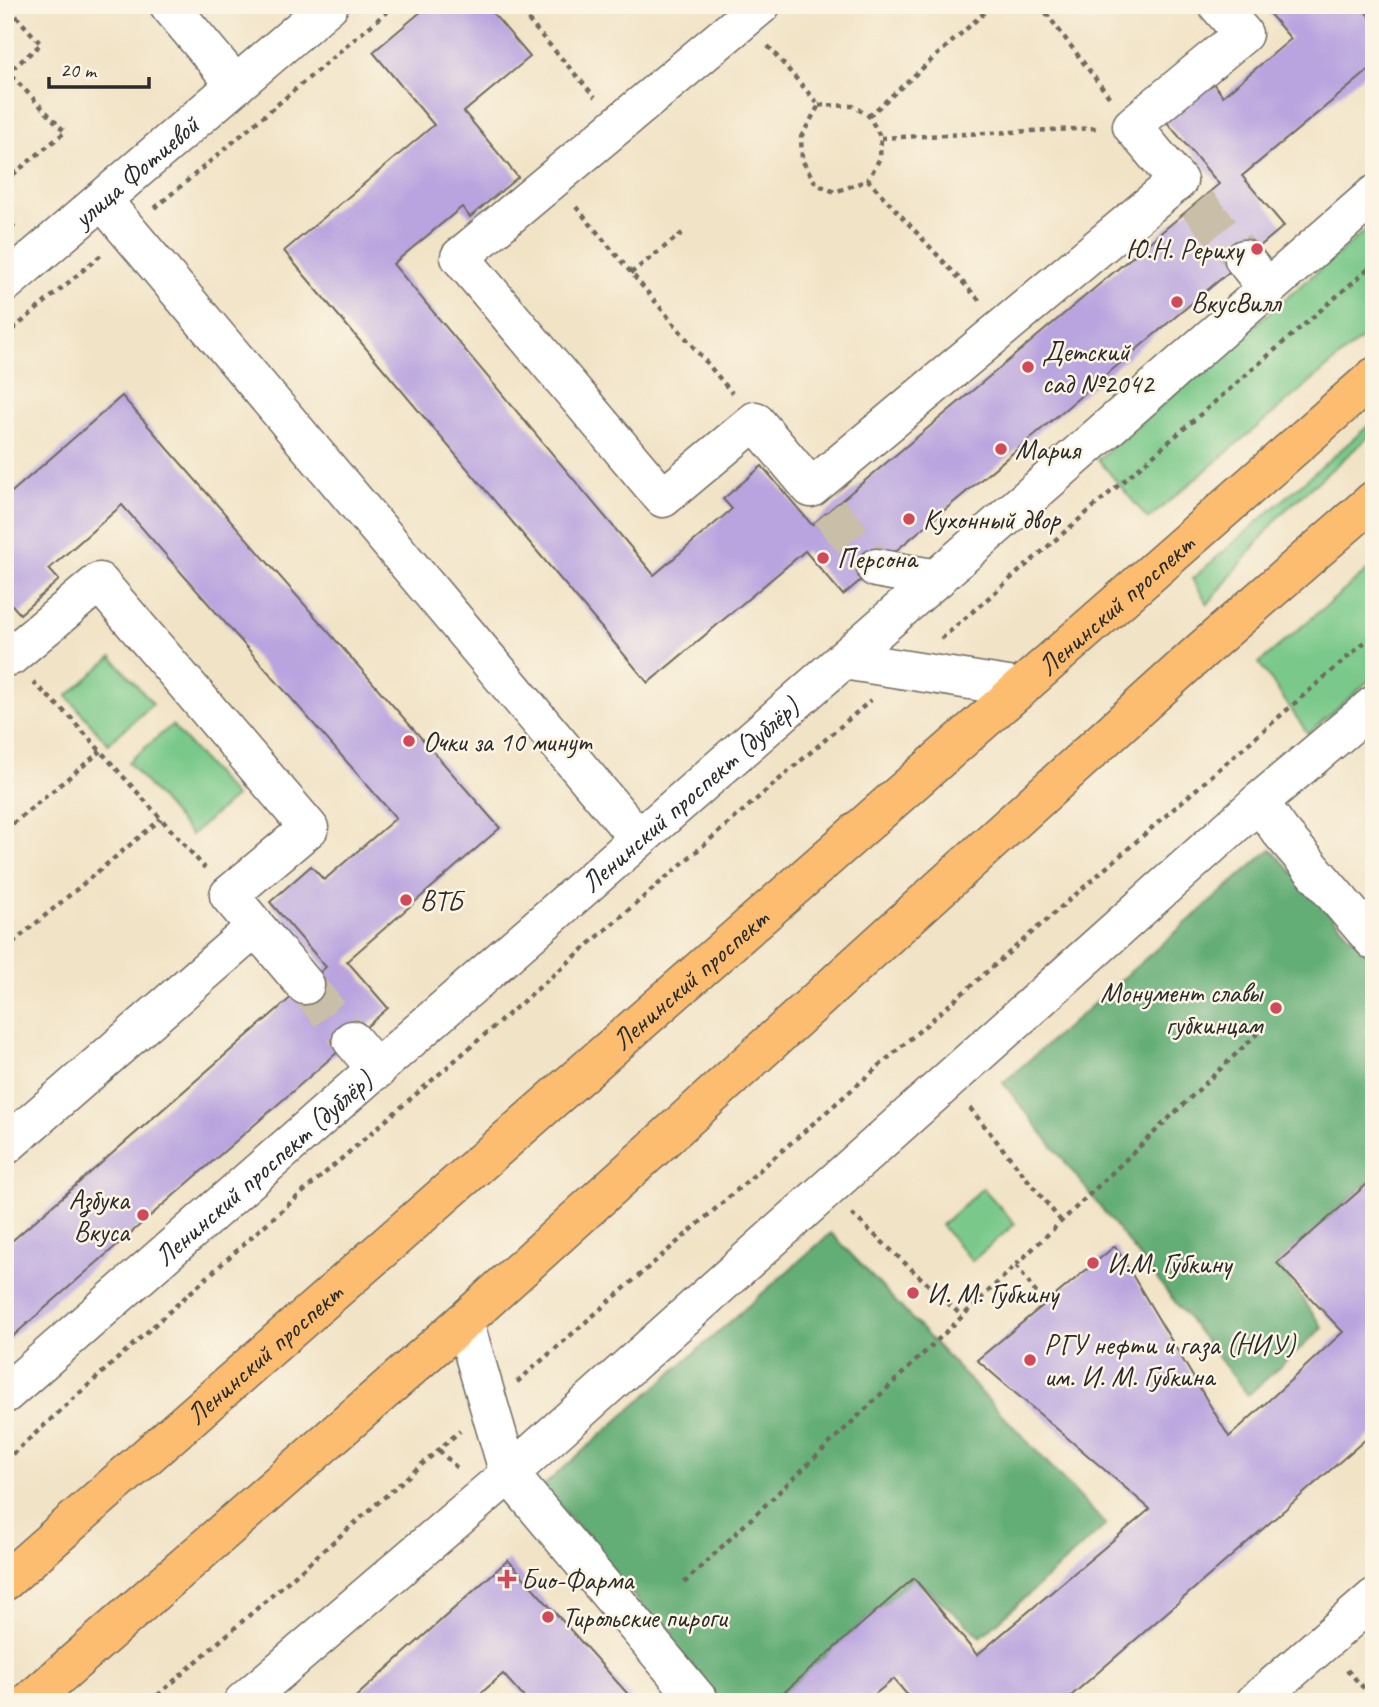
<svg xmlns="http://www.w3.org/2000/svg" width="1379" height="1707" font-family="Caveat,sans-serif">
<style>
.green{fill:#7ac98a;stroke:#527a5a;stroke-width:2}
.forest{fill:#63ad76;stroke:#476c50;stroke-width:2}
.building{fill:#b9a4df}
.lines{fill:none;stroke-linecap:round;stroke-linejoin:round}
.minor-tunnel{stroke:#c9bea7;stroke-width:38;stroke-dasharray:38 19;stroke-linecap:butt}
.minor-casing{stroke:#706b61;stroke-width:41}
.major-casing{stroke:#706b61;stroke-width:41}
.path{stroke:#706b61;stroke-width:4.5;stroke-dasharray:5 5;stroke-linecap:butt}
.minor{stroke:#fff;stroke-width:38}
.major{stroke:#fcbd6f;stroke-width:38}
.poi-dot{fill:#d1495b;stroke:#fcf5e5;stroke-width:2.5}
.labels{text-anchor:middle;dominant-baseline:central;stroke-width:5;stroke-linejoin:round;paint-order:stroke}
.street-label{font-size:28px;fill:#2b2b2b;stroke:#fcf5e5}
.poi-label{font-size:28px;fill:#2b2b2b;stroke:#fcf5e5;text-anchor:start}
</style>
<rect width="100%" height="100%" fill="#fcf5e5"/>
<filter id="ink" filterUnits="userSpaceOnUse"><feTurbulence type="fractalNoise" baseFrequency=".0143" numOctaves="2"/><feDisplacementMap in="SourceGraphic" scale="14" xChannelSelector="R" yChannelSelector="G"/><feConvolveMatrix kernelMatrix="1 2 1 2 8 2 1 2 1" color-interpolation-filters="sRGB"/></filter>
<filter id="wash" filterUnits="userSpaceOnUse"><feTurbulence type="fractalNoise" baseFrequency=".00686" numOctaves="4" result="noise"/><feDisplacementMap in="SourceGraphic" scale="28" xChannelSelector="R" yChannelSelector="G"/><feGaussianBlur stdDeviation="1.57" result="paint"/><feColorMatrix in="noise" values="0 0 0 0 0 0 0 0 0 0 0 0 0 0 0 0 0 1.4 0 .05"/><feComposite in="paint" operator="in"/></filter>
<g filter="url(#wash)">
<rect width="100%" height="100%" fill="#f1e3c6"/>
<!-- green -->
<path class="green" d="M1374 223V328L1148 519 1098 459Z
M1374 421V432L1281 514 1208 604 1192 579Z
M1374 565V676L1308 734 1259 663Z
M112 657 153 704 108 744 67 696Z
M172 725 235 797 191 835 128 762Z
M983 1188 1015 1224 972 1261 941 1225Z"/>
<!-- forest -->
<path class="forest" d="M1271 849 1374 962V1178L1277 1263 1323 1328 1248 1395 1003 1083Z
M831 1233 1106 1525 981 1637 914 1578 773 1702H723L717 1697 543 1486Z"/>
<g id="blocks">
<!-- building -->
<path class="building" d="M429 5H486L530 57 464 112 518 177 470 217 462 207 393 264 654 575 732 509 723 499 762 466 812 525 1219 184 1165 120 1212 82 1223 96 1291 39 1262 5H1360L1374 22V66L1242 176 1284 226 843 595 805 551 648 683 284 251 434 125 373 52Z
M122 396 500 828 347 961 388 1008 5 1343V1247L326 967 270 902 311 866 324 880 396 818 122 505 49 569 59 580 20 614 5 597V498Z
M1374 1178V1432L1064 1702H913L894 1679 865 1702H773L914 1578 977 1655 1150 1509 977 1360 1115 1246 1229 1437 1343 1332 1277 1263Z
M508 1560 635 1702H528L503 1674 471 1702H350Z"/>
</g>
</g>
<g filter="url(#ink)">
<use href="#blocks" fill-opacity="0" stroke="#706b61" stroke-width="2"/>
<g class="lines">
<!-- minor-tunnel -->
<path class="minor-tunnel" d="M1197 203 1244 259
M829 511 876 568
M305 985 352 1040"/>
<defs>
<g id="minor">
<path d="M169 5 236 85"/>
<path d="M761 5 460 257 663 498 755 421 811 488 1178 181 1132 126 1243 34 1218 5"/>
<path d="M102 200 638 838"/>
<path d="M1244 259 1266 287"/>
<path id="s1" d="M5 283 329 5"/>
<path d="M876 568 937 579"/>
<path d="M5 650 11 656 99 582 309 828 229 895 305 985"/>
<path d="M843 660 1021 688"/>
<path d="M1259 802 1280 831 1374 941"/>
<path d="M352 1040 377 1070"/>
<path d="M5 1146 256 927"/>
<path d="M464 1321 509 1474 700 1702"/>
<path id="s2" d="M5 1394 1374 195"/>
<path d="M243 1702 509 1474 1259 802 1374 705"/>
<path d="M1255 1702 1374 1598"/>
</g>
<g id="major">
<path id="s3" d="M5 1581 1374 377"/>
<path d="M29 1702 464 1321 1201 651 1374 500"/>
</g>
</defs>
<!-- minor casing -->
<use href="#minor" class="minor-casing"/>
<!-- major casing -->
<use href="#major" class="major-casing"/>
<!-- path -->
<path class="path" d="M515 5 595 97
M1040 5 1110 98
M768 46 819 105 801 137 802 160 816 184 835 192 868 180 980 301
M5 75 41 44 6 5
M819 105 853 106 869 116 881 138 880 158 868 180
M869 116 993 5
M881 138 1096 128
M5 181 65 132 9 73
M576 207 732 393
M155 208 395 5
M5 217 15 228
M631 273 685 231
M5 336 101 255
M941 639 1374 264
M33 682 70 717 205 868
M5 830 101 751
M5 949 161 819
M970 1108 1061 1221
M852 1214 962 1316
M1016 1265 1044 1304
M517 1382 1374 634
M439 1450 459 1470
M5 1461 258 1231 871 700
M684 1583 1260 1031
M1347 1670 1374 1699
M150 1702 460 1431"/>
<!-- minor -->
<use href="#minor" class="minor"/>
<!-- major -->
<use href="#major" class="major"/>
</g>
</g>
<!-- markers -->
<g class="poi-dot">
<circle cx="1257" cy="249" r="7"/>
<circle cx="1177" cy="302" r="7"/>
<circle cx="1028" cy="367" r="7"/>
<circle cx="1001" cy="449" r="7"/>
<circle cx="909" cy="519" r="7"/>
<circle cx="823" cy="558" r="7"/>
<circle cx="409" cy="741" r="7"/>
<circle cx="406" cy="900" r="7"/>
<circle cx="1276" cy="1008" r="7"/>
<circle cx="143" cy="1215" r="7"/>
<circle cx="1093" cy="1263" r="7"/>
<circle cx="913" cy="1293" r="7"/>
<circle cx="1030" cy="1360" r="7"/>
<path d="M503.5 1568.5h7v7h7v7h-7v7h-7v-7h-7v-7h7z"/>
<circle cx="548" cy="1617" r="7"/>
</g>
<g class="labels">
<!-- street labels -->
<g class="street-label">
<text stroke="none"><textPath href="#s1" startOffset="172">улица Фотиевой</textPath></text>
<text stroke="none"><textPath href="#s3" startOffset="1479">Ленинский проспект</textPath></text>
<text stroke="none"><textPath href="#s2" startOffset="910">Ленинский проспект (дублёр)</textPath></text>
<text stroke="none"><textPath href="#s3" startOffset="912">Ленинский проспект</textPath></text>
<text stroke="none"><textPath href="#s2" startOffset="343">Ленинский проспект (дублёр)</textPath></text>
<text stroke="none"><textPath href="#s3" startOffset="345">Ленинский проспект</textPath></text>
</g>
<!-- poi labels -->
<g class="poi-label">
<text x="1243" y="249" text-anchor="end">Ю.Н. Рериху</text>
<text x="1191" y="302">ВкусВилл</text>
<text x="1042" y="351">Детский<tspan x="1042" dy="32">сад №2042</tspan></text>
<text x="1015" y="449">Мария</text>
<text x="923" y="519">Кухонный двор</text>
<text x="837" y="558">Персона</text>
<text x="423" y="741">Очки за 10 минут</text>
<text x="420" y="900">ВТБ</text>
<text x="1262" y="992" text-anchor="end">Монумент славы<tspan x="1262" dy="32">губкинцам</tspan></text>
<text x="129" y="1199" text-anchor="end">Азбука<tspan x="129" dy="32">Вкуса</tspan></text>
<text x="1107" y="1263">И.М. Губкину</text>
<text x="927" y="1293">И. М. Губкину</text>
<text x="1044" y="1344">РГУ нефти и газа (НИУ)<tspan x="1044" dy="32">им. И. М. Губкина</tspan></text>
<text x="521" y="1579">Био-Фарма</text>
<text x="562" y="1617">Тирольские пироги</text>
</g>
</g>
<!-- margin -->
<rect width="1379" height="1707" fill="none" stroke="#fcf5e5" stroke-width="28"/>
<!-- scale -->
<path d="M49 77v10h100v-10" fill="none" stroke="#2b2b2b" stroke-width="3.5"/>
<text x="60" y="77" font-size="21" fill="#2b2b2b" stroke="#fcf5e5" stroke-width="5" paint-order="stroke">20 m</text>
</svg>
